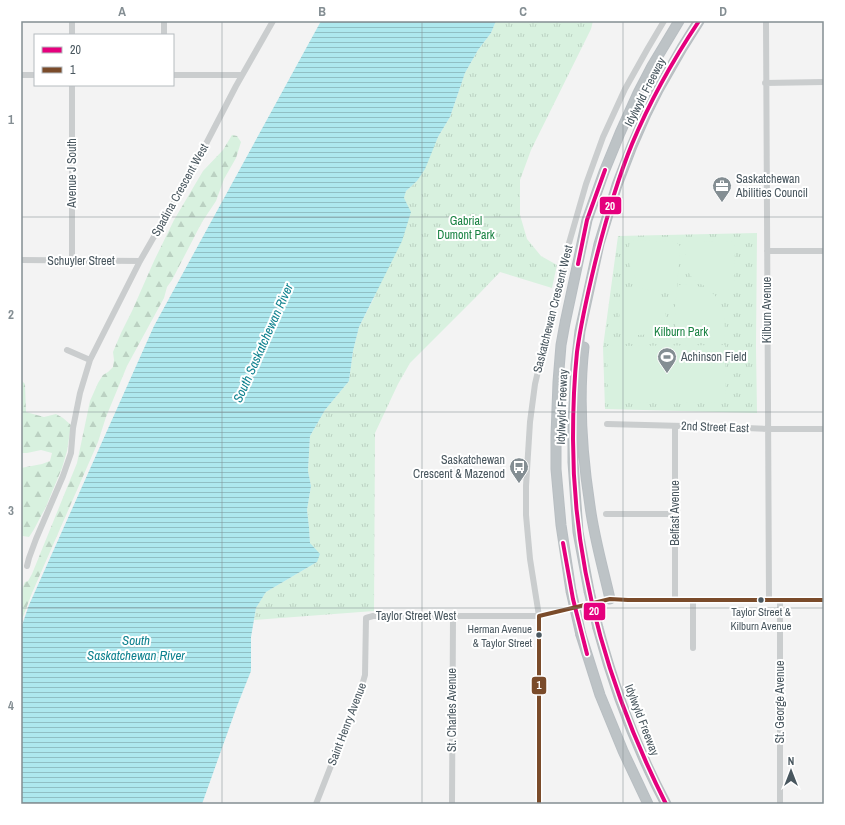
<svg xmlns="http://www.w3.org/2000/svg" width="845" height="825" font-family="'Archivo Narrow',sans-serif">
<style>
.forest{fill:url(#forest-firs)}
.park{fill:url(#park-tufts)}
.garden{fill:#d8f1df}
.water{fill:url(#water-rules)}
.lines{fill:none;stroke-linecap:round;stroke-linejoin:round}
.highway-casing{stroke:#b8bec2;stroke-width:11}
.minor{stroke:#cacdce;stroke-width:6}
.highway{stroke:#bdc3c6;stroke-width:9}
.highway-bridge-casing{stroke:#b8bec2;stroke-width:11;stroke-linecap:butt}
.highway-bridge{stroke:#bdc3c6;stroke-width:9}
.bus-1-casing{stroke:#fff;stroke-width:7}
.bus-2-casing{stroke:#fff;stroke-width:7}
.bus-1{stroke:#e5007d;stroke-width:4}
.bus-2{stroke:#7a4b2a;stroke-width:4}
.grid{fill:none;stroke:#848e93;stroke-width:1;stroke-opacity:0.55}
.bus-dot{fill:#49575f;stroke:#fff;stroke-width:1.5}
.labels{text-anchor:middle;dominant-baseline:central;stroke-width:4;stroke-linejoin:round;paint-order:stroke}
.bus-label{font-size:11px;fill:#49575f;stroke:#fff}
.street-label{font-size:12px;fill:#49575f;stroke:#fff}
.poi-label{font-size:12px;fill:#49575f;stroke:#fff;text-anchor:start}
.park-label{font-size:12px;fill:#198242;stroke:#fff}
.water-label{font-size:13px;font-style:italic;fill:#0f828f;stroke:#fff}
.line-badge{stroke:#fff;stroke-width:1.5}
.badge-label{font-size:11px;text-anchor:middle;font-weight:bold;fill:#fff}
.neatline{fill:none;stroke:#848e93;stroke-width:1.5}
.grid-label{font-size:13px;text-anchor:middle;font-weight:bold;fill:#848e93}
</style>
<defs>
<pattern id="forest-firs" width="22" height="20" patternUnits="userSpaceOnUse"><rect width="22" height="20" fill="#d8f1df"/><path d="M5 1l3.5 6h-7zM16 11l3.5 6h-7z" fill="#bbd1c2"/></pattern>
<pattern id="park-tufts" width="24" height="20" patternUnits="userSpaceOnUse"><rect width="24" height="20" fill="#d8f1df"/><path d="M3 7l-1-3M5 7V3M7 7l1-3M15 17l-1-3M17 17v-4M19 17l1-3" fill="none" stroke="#bbd1c2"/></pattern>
<pattern id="water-rules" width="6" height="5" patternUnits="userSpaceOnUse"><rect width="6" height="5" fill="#aee8ee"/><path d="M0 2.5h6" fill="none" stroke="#90bfc4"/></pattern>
</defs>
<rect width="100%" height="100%" fill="#f3f3f3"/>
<!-- forest -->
<path class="forest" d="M232 135 237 136 241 142 236 158 224 179 216 201 202 222 172 280 167 287 164 298 127 366 106 417 98 442 32 593 21 622V592L25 582 28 581 32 574 77 463 90 401 98 383 103 375 108 372 113 367 114 360 113 352 121 333 132 311 154 261 174 220 203 171 223 150Z
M21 380 25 384 26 412 44 417 56 414 63 418 71 425 67 451 62 468 45 509C39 518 36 528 29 537L23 536 21 537V468L42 464 50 461 52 453 41 450 27 453H21Z"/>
<!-- park -->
<path class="park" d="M496 21H593L591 29 531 150 520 180V215L527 239 541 256 557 265 552 288 500 272 478 295 410 363 398 384 375 433 374 611 254 620 256 608 266 592 317 562 310 543 309 527 307 510 311 486 308 471 310 436 325 410 349 381 353 351 359 327 374 298 406 191 417 181 438 137 450 117 465 73 478 50 491 33Z
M757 233 756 348 757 413 605 409 603 347 618 236Z"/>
<!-- garden -->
<path class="garden" d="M630 240 676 242 680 246 677 289 678 285C684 285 691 284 697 286 724 293 725 313 725 337H680L676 334 675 306 677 292C658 291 640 291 632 271 631 268 629 265 629 262 627 255 629 247 630 240Z
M731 241 735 246 734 290C715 289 690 288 686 264 685 257 685 249 685 242Z
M620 287C627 287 635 286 642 288 665 294 667 313 667 333L624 336 619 332Z
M725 345 726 402 608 403 607 346Z"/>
<!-- water -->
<path class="water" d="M321 21H496L491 33 478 50 465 73 450 117 438 137 425 169 417 181 406 191 404 198 411 212 402 241 359 327 353 351 349 381 325 410 310 436 308 471 311 486 307 510 309 527 310 543 320 554 317 562 266 592 256 608 251 637V671L237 706 202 804H21V628L29 605 154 326Z"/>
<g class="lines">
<defs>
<path id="highway" d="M584 347C578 400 582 454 590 506 594 537 603 568 610 599
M571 591 561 525 556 469V436L558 382 561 345 565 323 587 220 604 172 620 133 638 93 652 66 679 21
M589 591 578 532 573 462V426L576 365 580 331 599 244 617 185 632 146 646 114 658 90 682 48 699 21
M598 628C614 688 636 748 666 804
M581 635 600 695 623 751 648 804"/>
</defs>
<!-- highway casing -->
<use href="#highway" class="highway-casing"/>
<!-- minor -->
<path class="minor" d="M72 21V35
M164 21V35
M766 21 769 599
M21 75H35
M173 75H242
M765 83 824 82
M767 251H824
M21 260 140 261
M72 260V85
M67 350 90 360
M607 424 721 427 768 429H824
M675 426V599
M606 514H675
M27 566 29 558 36 539 63 476 71 453 73 428 80 393 90 360 140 261 194 167 236 86 273 21
M693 648V600
M316 804 361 689 365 675 366 618 373 616H539L610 599 628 600H824
M452 804 453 616
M539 804V616L530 559 526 515V486L530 422 535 384 565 257 586 184 603 137 625 89 648 48 664 21
M780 804V600"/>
<!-- highway -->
<use href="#highway" class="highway"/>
<defs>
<path id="highway-bridge" d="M571 591 581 635
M589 591 598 628"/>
</defs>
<!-- highway-bridge casing -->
<use href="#highway-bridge" class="highway-bridge-casing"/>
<!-- highway-bridge -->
<use href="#highway-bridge" class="highway-bridge"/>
<defs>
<path id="bus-1" d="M578 264 587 220 605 170
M563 543 573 599 587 654
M666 804C608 689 573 568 573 439 573 410 574 381 577 352 581 322 588 292 595 263 605 223 616 183 632 144 650 101 673 60 699 21"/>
<path id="bus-2" d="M539 804V616L610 599 628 600H824"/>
</defs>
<!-- bus-1 casing -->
<use href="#bus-1" class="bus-1-casing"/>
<!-- bus-2 casing -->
<use href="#bus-2" class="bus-2-casing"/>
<!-- bus-1 -->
<use href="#bus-1" class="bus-1"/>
<!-- bus-2 -->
<use href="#bus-2" class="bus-2"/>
</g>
<!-- grid -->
<path class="grid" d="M222 21V804M422 21V804M623 21V804M21 217H824M21 412H824M21 608H824"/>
<!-- icons -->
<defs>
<symbol id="office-pin" viewBox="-11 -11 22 30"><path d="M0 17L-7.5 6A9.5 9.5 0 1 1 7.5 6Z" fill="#848e93" stroke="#fff"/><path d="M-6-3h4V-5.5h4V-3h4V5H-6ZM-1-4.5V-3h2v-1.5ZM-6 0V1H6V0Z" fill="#fff"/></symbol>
<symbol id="stadium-pin" viewBox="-11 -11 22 30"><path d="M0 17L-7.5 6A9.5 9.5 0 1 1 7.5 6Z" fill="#848e93" stroke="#fff"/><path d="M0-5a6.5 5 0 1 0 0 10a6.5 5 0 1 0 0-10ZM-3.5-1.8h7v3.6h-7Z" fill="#fff"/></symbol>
<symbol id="bus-pin" viewBox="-11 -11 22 30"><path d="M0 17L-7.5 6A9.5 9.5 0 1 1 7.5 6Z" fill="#848e93" stroke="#fff"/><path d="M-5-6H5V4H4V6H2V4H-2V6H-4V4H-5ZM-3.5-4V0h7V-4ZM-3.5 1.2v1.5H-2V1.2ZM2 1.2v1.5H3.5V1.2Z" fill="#fff"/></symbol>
</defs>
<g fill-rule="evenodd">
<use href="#office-pin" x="711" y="175" width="22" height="30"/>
<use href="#stadium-pin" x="656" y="346" width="22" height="30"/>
<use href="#bus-pin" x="508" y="456" width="22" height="30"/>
</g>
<!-- markers -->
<g class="bus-dot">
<circle cx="761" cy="600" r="3.5"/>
<circle cx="539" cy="635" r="3.5"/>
</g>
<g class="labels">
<!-- bus labels -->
<g class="bus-label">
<text x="761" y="612">Taylor Street &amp;<tspan x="761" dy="14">Kilburn Avenue</tspan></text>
<text x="532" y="629" text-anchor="end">Herman Avenue<tspan x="532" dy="14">&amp; Taylor Street</tspan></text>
</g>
<!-- street labels -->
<g class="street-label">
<text transform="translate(645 92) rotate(-63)">Idylwyld Freeway</text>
<text transform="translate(72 173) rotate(-90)">Avenue J South</text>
<text transform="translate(180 190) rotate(-61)">Spadina Crescent West</text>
<text x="81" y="261">Schuyler Street</text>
<text transform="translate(553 309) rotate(-76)">Saskatchewan Crescent West</text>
<text transform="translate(767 310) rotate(-90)">Kilburn Avenue</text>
<text transform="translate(562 407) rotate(-88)">Idylwyld Freeway</text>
<text transform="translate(715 427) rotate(2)">2nd Street East</text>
<text transform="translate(675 513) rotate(-90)">Belfast Avenue</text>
<text x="416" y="616">Taylor Street West</text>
<text transform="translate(780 702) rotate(-90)">St. George Avenue</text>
<text transform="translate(452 710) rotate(-90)">St. Charles Avenue</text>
<text transform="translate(642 720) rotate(69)">Idylwyld Freeway</text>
<text transform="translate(347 724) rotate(-69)">Saint Henry Avenue</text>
</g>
<!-- poi labels -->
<g class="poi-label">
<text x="736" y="179">Saskatchewan<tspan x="736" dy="14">Abilities Council</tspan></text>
<text x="681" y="357">Achinson Field</text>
<text x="505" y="460" text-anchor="end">Saskatchewan<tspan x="505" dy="14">Crescent &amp; Mazenod</tspan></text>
</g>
<!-- park labels -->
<g class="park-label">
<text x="466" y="221">Gabrial<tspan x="466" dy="14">Dumont Park</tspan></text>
<text x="681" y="332">Kilburn Park</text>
</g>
<!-- water labels -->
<g class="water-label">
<text transform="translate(263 343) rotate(-66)">South Saskatchewan River</text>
<text x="136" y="640">South<tspan x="136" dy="15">Saskatchewan River</tspan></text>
</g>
</g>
<g class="line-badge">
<rect x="599" y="196" width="23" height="19" rx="4" fill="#e5007d"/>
<rect x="583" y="602" width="23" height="19" rx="4" fill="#e5007d"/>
<rect x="531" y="676" width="16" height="19" rx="4" fill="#7a4b2a"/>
</g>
<g class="badge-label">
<text x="610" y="210">20</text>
<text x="594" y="615">20</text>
<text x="539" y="689">1</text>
</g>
<!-- border -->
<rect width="845" height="825" fill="none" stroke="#ffffff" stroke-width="44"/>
<!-- legend -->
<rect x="34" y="34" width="140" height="52" fill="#ffffff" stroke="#b6bcbf"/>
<rect x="42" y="47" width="20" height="6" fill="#e5007d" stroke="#b6bcbf"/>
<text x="70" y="54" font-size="12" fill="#49575f">20</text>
<rect x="42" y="67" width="20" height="6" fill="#7a4b2a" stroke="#b6bcbf"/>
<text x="70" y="74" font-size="12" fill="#49575f">1</text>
<!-- north arrow -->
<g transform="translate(791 771)" stroke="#ffffff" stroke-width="3" paint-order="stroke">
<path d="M0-3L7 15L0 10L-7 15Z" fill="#49575f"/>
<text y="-6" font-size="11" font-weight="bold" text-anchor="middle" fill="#49575f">N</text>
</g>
<rect x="22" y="22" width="801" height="781" class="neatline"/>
<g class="grid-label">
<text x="122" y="16">A</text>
<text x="322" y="16">B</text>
<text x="523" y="16">C</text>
<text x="723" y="16">D</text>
<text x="11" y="124">1</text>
<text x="11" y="319">2</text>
<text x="11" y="515">3</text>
<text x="11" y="710">4</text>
</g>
</svg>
